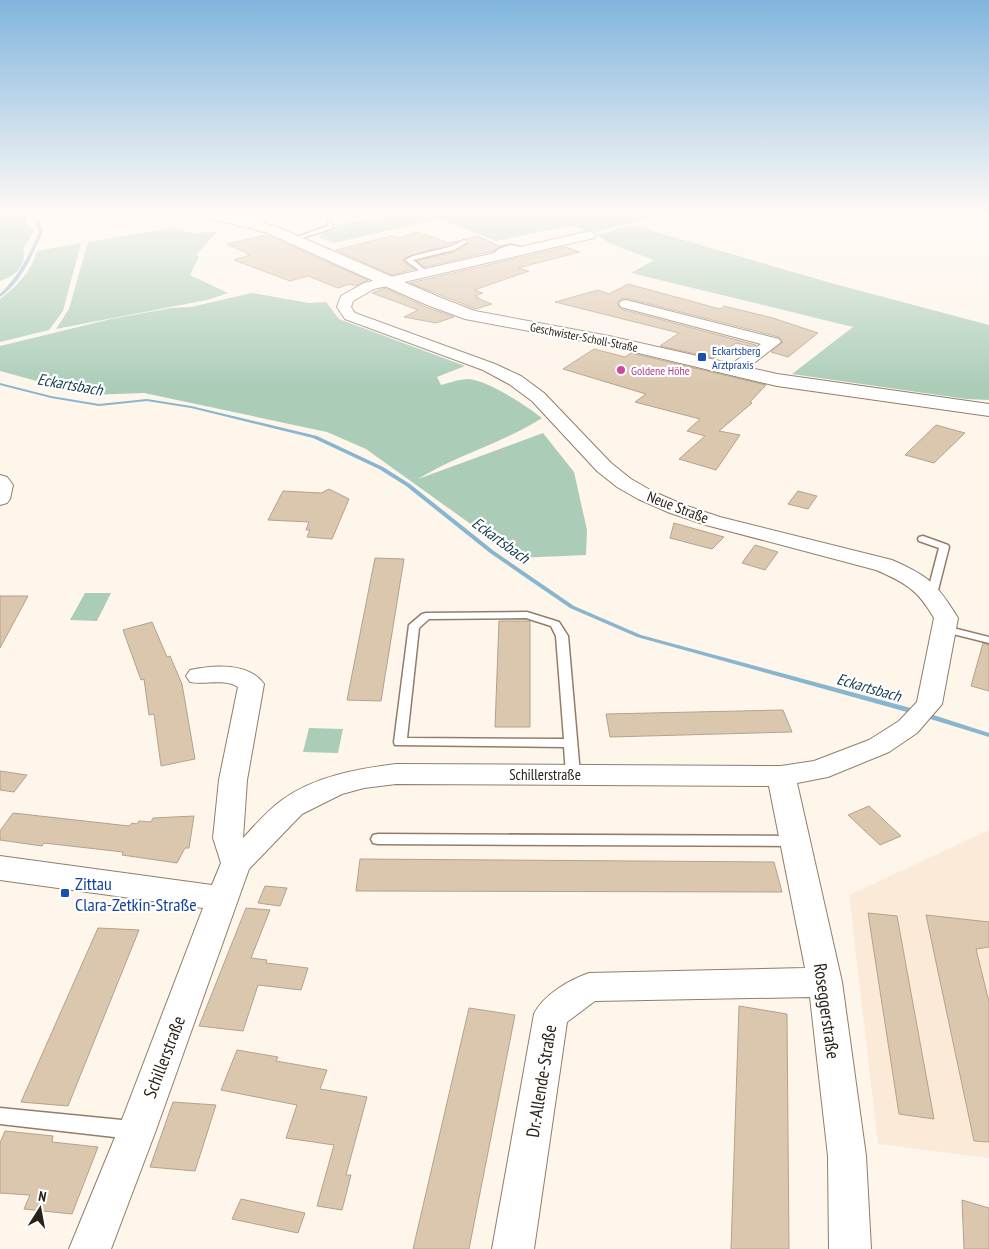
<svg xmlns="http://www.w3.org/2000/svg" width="989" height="1249" font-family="'PT Sans Narrow',sans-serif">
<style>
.built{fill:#fcead9}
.green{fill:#abcdb8}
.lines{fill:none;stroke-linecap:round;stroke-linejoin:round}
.stream{fill:#88b6ce;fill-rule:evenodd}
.building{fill:#dac7ae;stroke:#b5a28a}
.lane-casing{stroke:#937d69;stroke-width:3}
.street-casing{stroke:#937d69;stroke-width:2}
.secondary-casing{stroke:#937d69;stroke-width:2}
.lane{fill:#fff;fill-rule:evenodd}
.street{fill:#fff;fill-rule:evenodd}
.secondary{fill:#fff;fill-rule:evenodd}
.transit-dot{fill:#1a4fb4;stroke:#fff;stroke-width:2}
.hotel-dot{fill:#d1479c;stroke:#fff;stroke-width:2}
.labels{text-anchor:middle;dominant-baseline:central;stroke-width:4.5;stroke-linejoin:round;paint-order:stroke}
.far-street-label{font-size:12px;fill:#2a2219;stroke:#fff}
.far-transit-label{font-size:12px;fill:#164399;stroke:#fff;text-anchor:start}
.far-hotel-label{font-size:12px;fill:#b23c85;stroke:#fff;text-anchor:start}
.street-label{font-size:15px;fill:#2a2219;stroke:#fff}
.water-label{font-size:16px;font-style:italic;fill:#143b4d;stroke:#fff}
.near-transit-label{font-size:18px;fill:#164399;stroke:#fff;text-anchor:start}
.near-street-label{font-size:18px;fill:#2a2219;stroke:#fff}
</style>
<rect width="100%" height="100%" fill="#fef5eb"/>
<!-- built -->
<path class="built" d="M989 830V1158L878 1144 849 895Z"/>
<!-- green -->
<path class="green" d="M0 211H32L27 216V223L34 231 23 249C27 266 15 276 0 281Z
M370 211H666L644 220 595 232 570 226 496 241 439 219 334 243 319 237C332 222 364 221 382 217Z
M632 225 831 283 989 325V400L966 399 792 374 853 327 631 273 654 260 611 244 597 235Z
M172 228 193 233 217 232 196 255 199 257 190 275 228 293 207 300 56 329 69 309 88 242Z
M81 243 63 311 49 330 0 342V299C17 286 31 272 37 251Z
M252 293 309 303 326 302 339 319 465 366 437 377 441 385C449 383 459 379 468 379 487 380 527 406 542 418 503 443 457 455 418 479L543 433 574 472 587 530 586 555 518 558 366 449 327 432 144 393 88 395 0 371V346L111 319 171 308 191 307Z
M85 593H111L97 621 70 620Z
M309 728 343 729 338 753 303 752Z"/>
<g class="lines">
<!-- stream -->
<path class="stream" d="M39 211H43L38 215 43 232C32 255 21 283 0 297V294C19 276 29 255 39 232L34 215Z
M0 383 51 396 99 404 147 399 191 406 317 436 383 467 410 484 494 551 574 606 641 635 918 710 989 733V737L914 714 637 637 570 608 490 553 406 486 379 469 313 438 191 408 147 401 99 406 51 398 0 385Z"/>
</g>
<!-- building -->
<path class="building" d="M417 232 450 243 457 241 404 258V262L414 269 392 275 336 250 391 236 399 238Z
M266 235 368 280 355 286 350 284 338 288 308 276 290 281 234 260 250 255 227 244Z
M478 236 499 246 506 245 493 251 425 267 417 261 455 252 467 245 466 239Z
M565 247 580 252 518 268 529 271 474 290 483 293 475 296 479 298H477L492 304 476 309 410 283Z
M628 284 720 309 724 306 773 318 818 333 788 357 771 352 783 342 779 337 626 298 621 299 617 303 621 309 756 345 753 347 736 343 714 358 660 346 679 333 555 302 598 290 609 294Z
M385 288 426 307 454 317 436 323 404 317 418 310 372 293Z
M594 349 625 357 631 353 766 385 750 402 752 403 719 431 740 435 716 470 679 459 705 436 687 431 700 419 635 402 646 394 563 369Z
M936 425 965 433 934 463 905 455Z
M329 489 349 499 332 539 307 537 310 530H306L309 522 268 520 283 491 321 493Z
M798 491 817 496 808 509 788 504Z
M674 523 724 537 712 549 670 538Z
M755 545 778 552 765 570 742 563Z
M375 558 404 559 381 701 347 700Z
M0 596H28L0 648Z
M499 621H530V727H495Z
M152 622 167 657 170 656 182 684 195 759 161 766 154 714 149 715 144 679 141 680 123 630Z
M983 643 989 645V691L971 686Z
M783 710 792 732 610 737 606 714Z
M0 771 27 775 14 792 0 790Z
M869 806 901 836 880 845 848 815Z
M13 813 129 826 132 823 137 824 139 821 151 822 153 818 194 816 189 848H185L177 863 122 855 123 852 44 843 42 846 0 840V831Z
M360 859 774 862 782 892 356 891Z
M265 886 287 888 280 906 258 903Z
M246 908 270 910 251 958 267 960 266 963 308 968 301 990 258 985 243 1031 199 1026Z
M868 913 897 916 934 1119 899 1114Z
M926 915 989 922V947L976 949 989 1002V1142L974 1141Z
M98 928 139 930 68 1106 21 1102Z
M739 1006 787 1014 789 1249H731Z
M469 1008 515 1015 469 1249H413Z
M237 1050 278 1057 276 1061 327 1070 320 1089 367 1097 346 1175H351L342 1210 317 1206 334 1145 286 1138 297 1105 221 1090Z
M173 1102 216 1105 195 1171 150 1167Z
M5 1131 53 1136 52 1142 98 1147 72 1214 24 1209 30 1195 0 1193V1143Z
M241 1199 305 1213 298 1233 232 1219Z
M962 1200 989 1208V1249H964Z"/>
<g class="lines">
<defs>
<path id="lane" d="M328 223H332L333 228 296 240 291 239 328 226Z
M464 240 466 241V243L454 250 413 260 429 273V275H425L405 260 413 256 449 247Z
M510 245 521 247 526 251 523 253C508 246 504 251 491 260L486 259 499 249Z
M923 536 948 545 949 547 937 594 932 597 927 594 939 548 919 541 918 539 919 537Z
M527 612 559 622 568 636 580 774 578 777H568L566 774 564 747 395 745 394 742 409 625 422 614 426 613ZM526 618 551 626 556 636 564 739 407 738 419 628 429 619Z
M945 626 989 637V643L941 631 939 629Z
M378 834 794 836 799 837 801 841 799 845 794 846 378 844 373 843 371 839 373 835Z
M0 1108 132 1121 138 1124 141 1130 138 1136 132 1139 0 1124Z"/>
<path id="street" d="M227 211C240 211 257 211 266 222L260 227H252L250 224 251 222 229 214Z
M590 231 596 235 594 238 374 289 353 301 351 307 355 313 495 364 521 376 544 393 611 463 631 479 652 491 684 505 720 517 892 560C929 576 937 584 958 618L942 704 917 733 889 752 828 777 797 783 842 982 866 1156 871 1249H829L828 1156 810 997 595 1001 567 1022 534 1249H492L534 1014C543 995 569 980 589 973L805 968 769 786 396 784 364 788 342 794 302 814 249 869 156 1130 111 1249H69L118 1130 203 908 0 880V856L212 885 221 863 213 838 219 780 238 687C225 678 205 685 190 682L186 676 190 670C213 665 249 662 264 684L247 780 243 838C255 825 268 810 282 800 315 776 357 769 396 764L781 766 814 761 869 740 899 721 917 702 934 618C918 590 906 583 876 570L706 525 670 513 638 499 617 487 597 471 532 401 509 384 483 370 345 319 337 307 341 296 364 283Z
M626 300 779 339 781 342 740 374H728L726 370 728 366 761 344 621 307 619 304 621 301Z
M0 475 7 477 13 485 10 499 7 503 0 505Z"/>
<path id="secondary" d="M188 211H213L275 226 439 297 475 311 609 336 777 374 989 404V416L777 386 609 346 465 319 427 305 265 232 190 214Z"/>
</defs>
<!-- lane casing -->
<use href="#lane" class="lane-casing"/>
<!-- street casing -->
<use href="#street" class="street-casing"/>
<!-- secondary casing -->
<use href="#secondary" class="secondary-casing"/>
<!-- lane -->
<use href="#lane" class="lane"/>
<!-- street -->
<use href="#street" class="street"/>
<!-- secondary -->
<use href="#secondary" class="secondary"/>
</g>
<!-- sky -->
<linearGradient id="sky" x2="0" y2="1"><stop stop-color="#81b5de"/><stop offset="0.55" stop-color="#fffaf6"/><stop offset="1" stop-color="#fffaf6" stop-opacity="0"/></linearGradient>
<rect width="989" height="386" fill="url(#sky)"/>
<!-- markers -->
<g class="transit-dot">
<rect x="697" y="352" width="10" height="10" rx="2.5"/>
<rect x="60" y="888" width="10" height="10" rx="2.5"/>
</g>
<circle class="hotel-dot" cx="621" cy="370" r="5"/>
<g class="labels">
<!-- far-street labels -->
<g class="far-street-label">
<text transform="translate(584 337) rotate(11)">Geschwister-Scholl-Straße</text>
</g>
<!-- far-transit labels -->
<g class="far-transit-label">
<text x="712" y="350">Eckartsberg<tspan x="712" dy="14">Arztpraxis</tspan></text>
</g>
<!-- far-hotel labels -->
<g class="far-hotel-label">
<text x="631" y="370">Goldene Höhe</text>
</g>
<!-- street labels -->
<g class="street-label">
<text transform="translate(678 507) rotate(21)">Neue Straße</text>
<text x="545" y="774">Schillerstraße</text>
</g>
<!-- water labels -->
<g class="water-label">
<text transform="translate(70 384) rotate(10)">Eckartsbach</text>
<text transform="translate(501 540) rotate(36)">Eckartsbach</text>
<text transform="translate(869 687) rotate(16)">Eckartsbach</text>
</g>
<!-- near-transit labels -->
<g class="near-transit-label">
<text x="75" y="883">Zittau<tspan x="75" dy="21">Clara-Zetkin-Straße</tspan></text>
</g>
<!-- near-street labels -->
<g class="near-street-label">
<text transform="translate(827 1011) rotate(82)">Roseggerstraße</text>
<text transform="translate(164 1057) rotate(-69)">Schillerstraße</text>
<text transform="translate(541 1081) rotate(-81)">Dr.-Allende-Straße</text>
</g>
</g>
<!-- north arrow -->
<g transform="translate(40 1209) rotate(11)" stroke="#ffffff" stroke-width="4" paint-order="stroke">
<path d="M0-4L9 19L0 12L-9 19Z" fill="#2a2219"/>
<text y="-8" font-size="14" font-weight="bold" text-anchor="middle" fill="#2a2219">N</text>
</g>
</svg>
